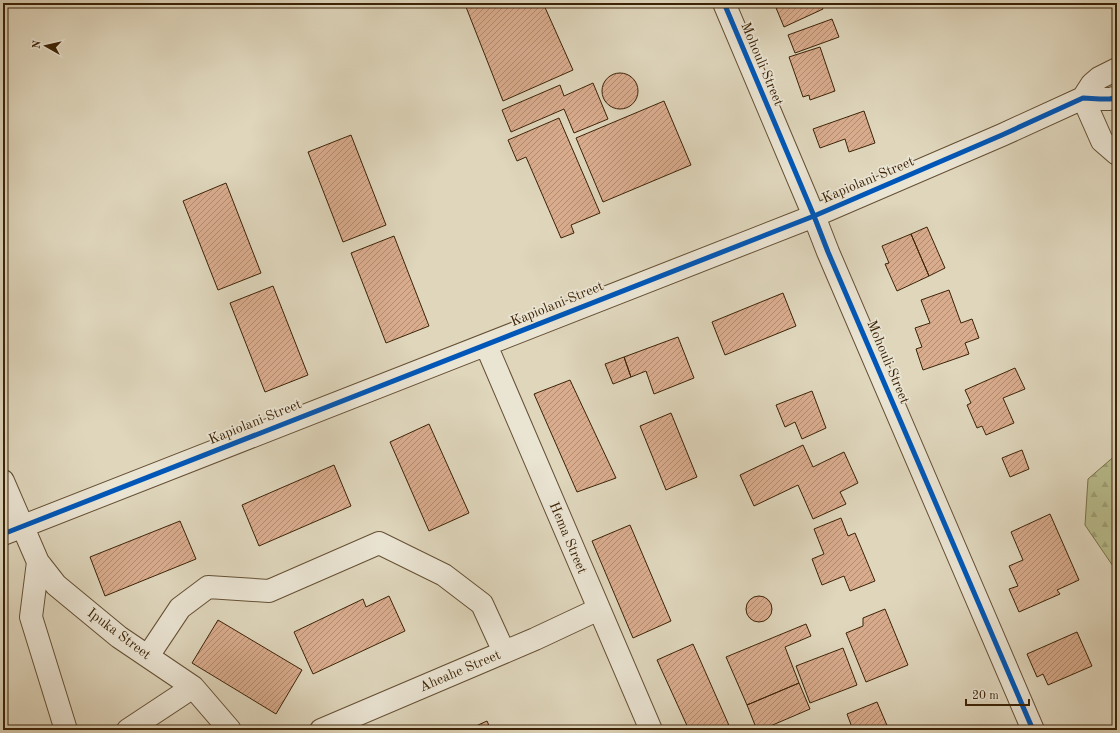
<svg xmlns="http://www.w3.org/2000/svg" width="1120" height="733" font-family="'Old Standard TT',serif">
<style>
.forest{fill:url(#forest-firs);stroke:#7a7049}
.building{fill:url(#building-hatch);stroke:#3c2306}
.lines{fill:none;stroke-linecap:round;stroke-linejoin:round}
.minor-casing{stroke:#655034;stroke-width:24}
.minor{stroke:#eae4d3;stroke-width:22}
.cycleway-casing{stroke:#eae4d3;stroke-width:8}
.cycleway{stroke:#0057b8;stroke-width:5}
.labels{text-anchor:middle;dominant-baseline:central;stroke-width:3.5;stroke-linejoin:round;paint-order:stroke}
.street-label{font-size:14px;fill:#3c2306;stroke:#eae4d3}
</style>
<defs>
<pattern id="forest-firs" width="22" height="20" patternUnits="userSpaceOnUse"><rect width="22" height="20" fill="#b8bc8c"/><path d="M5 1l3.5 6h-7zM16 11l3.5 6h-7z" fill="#9fa177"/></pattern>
<pattern id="building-hatch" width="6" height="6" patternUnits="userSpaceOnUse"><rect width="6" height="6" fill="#d9ac8e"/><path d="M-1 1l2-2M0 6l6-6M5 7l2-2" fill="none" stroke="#b18c72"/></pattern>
</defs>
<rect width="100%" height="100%" fill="#dfd6bc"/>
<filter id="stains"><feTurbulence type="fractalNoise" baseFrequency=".005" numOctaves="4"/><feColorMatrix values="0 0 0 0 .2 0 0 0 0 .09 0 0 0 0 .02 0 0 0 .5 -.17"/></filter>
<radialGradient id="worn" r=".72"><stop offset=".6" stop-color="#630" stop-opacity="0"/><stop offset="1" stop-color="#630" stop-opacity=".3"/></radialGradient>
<!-- forest -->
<path class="forest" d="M1117 454V572L1085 525 1088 479Z"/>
<!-- building -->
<path class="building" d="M476 3H543L573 70 503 101 466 7Z
M774 3H820L823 9 784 27Z
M832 19 839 37 795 53 788 35Z
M820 47 835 91 810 100 809 95 803 97 789 57Z
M602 91a18 18 0 1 1 36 0a18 18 0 1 1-36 0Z
M593 83 608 119 574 133 564 109 511 132 502 110 560 85 564 96Z
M664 101 691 165 603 202 576 138Z
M864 111 875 143 849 152 845 139 820 148 813 129Z
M559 118 600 213 571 225 574 233 561 238 526 157 517 161 508 140Z
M351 135 386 225 343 242 308 152Z
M226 183 261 273 218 290 183 201Z
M927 227 945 268 929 276 911 234Z
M911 234 929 276 897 291 885 264 889 263 882 246Z
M394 236 429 326 386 343 351 253Z
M273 286 308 375 265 392 230 303Z
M949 290 961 323 972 319 979 338 965 343 969 354 923 370 916 349 922 347 915 328 930 323 921 300Z
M783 293 796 326 725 355 712 322Z
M678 337 694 378 654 394 646 371 631 377 624 357Z
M624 357 631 377 613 384 605 364Z
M1015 368 1025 389 1003 398 1014 423 986 435 982 426 977 428 967 405 971 403 965 390Z
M570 380 616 478 577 492 534 394Z
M812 391 826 428 802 439 795 422 785 427 776 405Z
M671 413 697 477 666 490 640 426Z
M429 424 469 513 429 531 390 442Z
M803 445 813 467 844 452 858 483 840 492 846 504 813 519 798 485 754 506 740 475Z
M1022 450 1029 469 1010 477 1002 458Z
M334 465 351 506 259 546 242 505Z
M1050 514 1079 580 1057 590 1060 594 1019 612 1009 589 1018 586 1009 566 1023 560 1011 532Z
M841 518 848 536 855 533 875 581 850 591 844 576 822 585 812 559 824 554 814 529Z
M180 521 196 559 105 596 90 557Z
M630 525 671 621 633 638 592 541Z
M389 596 405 631 313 674 294 632 363 599 366 607Z
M746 609a13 13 0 1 1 26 0a13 13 0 1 1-26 0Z
M885 609 908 665 866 682 846 633 863 626V618Z
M218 620 302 670 276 714 192 663Z
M806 624 811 636 785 647 799 683 747 705 726 657Z
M1077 632 1092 666 1048 685 1043 674 1037 677 1027 654Z
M693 644 731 730H689L657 660Z
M843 648 857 685 810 703 796 666Z
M799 683 810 709 761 730H757L747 705Z
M877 702 889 730H853L847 714Z
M487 721 491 730H467Z"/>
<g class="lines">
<defs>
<path id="minor" d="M724 3 814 216 828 252 1033 730
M1083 98 1102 141 1117 154
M1083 98 1092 84 1099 78 1117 69
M486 345 651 730
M3 481 38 562 56 585 119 637 193 687 230 730
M3 534 814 216 1002 135 1083 98 1100 99H1110L1117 97
M38 562 31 617 66 730
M148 656 180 608 208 587 269 591 379 543 444 575 482 604 504 652
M128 730 193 687
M321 730 535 639 599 609"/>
</defs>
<!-- minor casing -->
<use href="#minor" class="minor-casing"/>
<!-- minor -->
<use href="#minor" class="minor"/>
<defs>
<path id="cycleway" d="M724 3 814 216 828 252 1033 730
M3 534 814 216 1002 135 1083 98 1100 99H1110L1117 97"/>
</defs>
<!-- cycleway casing -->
<use href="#cycleway" class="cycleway-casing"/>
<!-- cycleway -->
<use href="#cycleway" class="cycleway"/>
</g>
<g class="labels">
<!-- street labels -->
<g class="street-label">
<text transform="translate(762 64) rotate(67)">Mohouli Street</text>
<text transform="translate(868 180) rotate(-23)">Kapiolani Street</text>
<text transform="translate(557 304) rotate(-22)">Kapiolani Street</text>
<text transform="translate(888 362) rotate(67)">Mohouli Street</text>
<text transform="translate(255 422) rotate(-22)">Kapiolani Street</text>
<text transform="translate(568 538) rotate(67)">Hema Street</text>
<text transform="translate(119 634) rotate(37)">Ipuka Street</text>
<text transform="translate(460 671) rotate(-23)">Aheahe Street</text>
</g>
</g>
<!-- margin -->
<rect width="1120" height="733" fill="none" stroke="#dfd6bc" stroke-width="16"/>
<rect x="4" y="4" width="1112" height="725" fill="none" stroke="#3c2306" stroke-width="2"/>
<rect x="8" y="8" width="1104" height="717" fill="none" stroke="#3c2306"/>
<!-- north arrow -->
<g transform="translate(46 46) rotate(278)" stroke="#eae4d3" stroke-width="3" paint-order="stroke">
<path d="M0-3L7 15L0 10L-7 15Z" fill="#3c2306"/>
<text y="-6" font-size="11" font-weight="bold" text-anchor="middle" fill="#3c2306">N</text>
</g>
<!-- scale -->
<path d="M966 699v6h63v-6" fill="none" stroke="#3c2306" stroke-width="2"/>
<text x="972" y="699" font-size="12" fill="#3c2306" stroke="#eae4d3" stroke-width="3" paint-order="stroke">20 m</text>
<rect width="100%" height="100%" filter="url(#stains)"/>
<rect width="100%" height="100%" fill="url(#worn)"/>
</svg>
